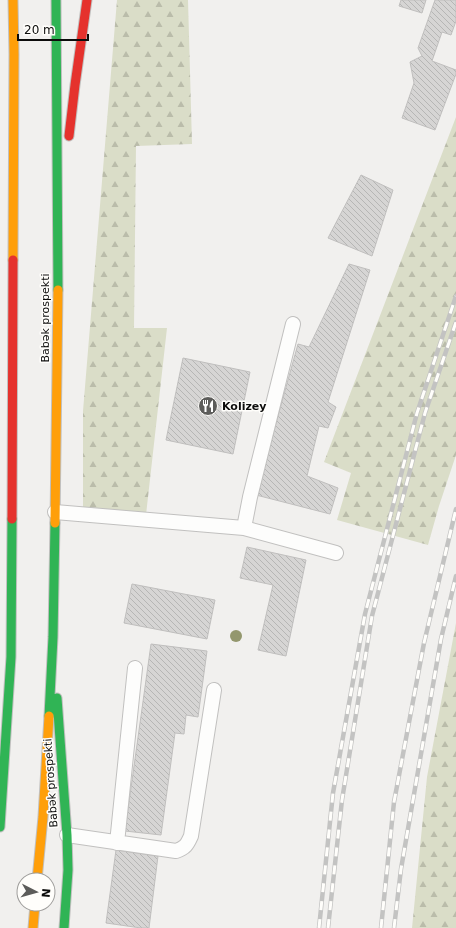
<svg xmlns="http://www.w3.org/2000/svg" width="456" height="928" font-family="'DejaVu Sans',sans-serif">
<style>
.forest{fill:url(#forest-firs)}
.building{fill:url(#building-back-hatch);stroke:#c0bfbe}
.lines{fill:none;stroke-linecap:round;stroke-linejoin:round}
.lane-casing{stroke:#c1c0bf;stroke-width:16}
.fast-casing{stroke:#c1c0bf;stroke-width:11}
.slow-casing{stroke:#c1c0bf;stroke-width:11}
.jam-casing{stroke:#c1c0bf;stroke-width:11}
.lane{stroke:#fdfdfc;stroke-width:14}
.fast{stroke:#30b455;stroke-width:9}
.slow{stroke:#ff9f0a;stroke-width:9}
.jam{stroke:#e5322d;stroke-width:9}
.rail-casing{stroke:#c3c3c2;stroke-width:4.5}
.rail{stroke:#fffefb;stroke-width:3;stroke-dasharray:9;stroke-linecap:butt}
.tree{fill:#93976d}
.labels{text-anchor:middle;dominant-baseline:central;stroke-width:3;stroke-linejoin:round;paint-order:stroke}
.street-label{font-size:11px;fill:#0c0c0b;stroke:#fffefb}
.poi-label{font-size:11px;font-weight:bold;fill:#0c0c0b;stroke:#fffefb;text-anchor:start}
</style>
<defs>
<pattern id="forest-firs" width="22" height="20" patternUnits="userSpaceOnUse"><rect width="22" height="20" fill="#daddc8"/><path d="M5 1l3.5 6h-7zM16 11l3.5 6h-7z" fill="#babcaa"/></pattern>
<pattern id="building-back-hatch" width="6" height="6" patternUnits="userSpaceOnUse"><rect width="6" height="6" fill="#d6d5d4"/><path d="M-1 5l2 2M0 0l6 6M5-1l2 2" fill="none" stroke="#b6b6b5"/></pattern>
</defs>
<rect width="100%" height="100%" fill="#f1f0ee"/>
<!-- forest -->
<path class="forest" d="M117 0H188L192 144 136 146 134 328H167L146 515 83 509V411Z
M456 117V455L439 506 428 545 337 520 351 473 324 462Z
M456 623V928H412L427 777Z"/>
<!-- building -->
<path class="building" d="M401 0H426L422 13 399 6Z
M435 0H456V21L451 35 442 32 432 61 456 70V74L435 130 402 118 414 83 410 62 422 56 418 48Z
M361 175 393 190 372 256 328 238Z
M349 264 370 270 328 402 336 407 328 428 319 426 307 476 338 488 330 514 256 495 298 344 309 347Z
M183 358 250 372 233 454 166 440Z
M247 547 306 560 286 656 258 650 273 585 240 578Z
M132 584 215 600 207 639 124 623Z
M151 644 207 651 198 717 186 715 184 734 175 733 161 835 125 831Z
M116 850 158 856 149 928H141L106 923Z"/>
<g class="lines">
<defs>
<path id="lane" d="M55 512 244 528 250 497 293 324
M244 528 336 553
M67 835 176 851C185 848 187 845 191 836L214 690
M117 843 135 668"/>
<path id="fast" d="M56 0 58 290
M57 698 67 835 68 870 64 928
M49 716 53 637 55 523
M0 827 11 657 12 519"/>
<path id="slow" d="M13 260 14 54 13 0
M55 523 58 290
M37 880 43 817 49 716
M33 928 35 904"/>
<path id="jam" d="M69 136 75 85 87 0
M12 519 13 260"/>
</defs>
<!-- lane casing -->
<use href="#lane" class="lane-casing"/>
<!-- fast casing -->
<use href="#fast" class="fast-casing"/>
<!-- slow casing -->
<use href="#slow" class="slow-casing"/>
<!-- jam casing -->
<use href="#jam" class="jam-casing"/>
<!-- lane -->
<use href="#lane" class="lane"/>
<!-- fast -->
<use href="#fast" class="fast"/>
<!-- slow -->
<use href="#slow" class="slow"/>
<!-- jam -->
<use href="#jam" class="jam"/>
<defs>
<path id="rail" d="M319 928 333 793 365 614 417 413 456 296
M328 928 342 800 372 616 425 413 456 322
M381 928 394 802 424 643 456 509
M394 928 401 869 441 639 456 576"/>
</defs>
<!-- rail casing -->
<use href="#rail" class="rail-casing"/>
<!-- rail -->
<use href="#rail" class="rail"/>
</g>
<!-- trees -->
<circle class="tree" cx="236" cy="636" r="6"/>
<!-- icons -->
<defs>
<symbol id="restaurant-disc" viewBox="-11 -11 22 22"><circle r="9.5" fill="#5c5c5a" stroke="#fffefb"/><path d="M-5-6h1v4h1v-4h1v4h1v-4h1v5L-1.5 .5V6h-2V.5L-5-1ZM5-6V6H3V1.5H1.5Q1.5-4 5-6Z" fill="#fff"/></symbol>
</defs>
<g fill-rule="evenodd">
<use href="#restaurant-disc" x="197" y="395" width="22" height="22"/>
</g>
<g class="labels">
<!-- street labels -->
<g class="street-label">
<text transform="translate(45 318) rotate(-90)">Babək prospekti</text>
<text transform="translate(51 783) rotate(-94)">Babək prospekti</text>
</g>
<!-- poi labels -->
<g class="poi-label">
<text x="222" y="406">Kolizey</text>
</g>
</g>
<!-- north arrow -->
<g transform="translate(36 892) rotate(96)"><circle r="19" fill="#fffefb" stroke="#9e9d9b"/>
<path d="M0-3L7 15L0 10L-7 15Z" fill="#5c5c5a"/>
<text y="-6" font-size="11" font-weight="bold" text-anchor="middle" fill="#0c0c0b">N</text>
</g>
<!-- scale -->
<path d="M18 34v6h70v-6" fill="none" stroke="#0c0c0b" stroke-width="2"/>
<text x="24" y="34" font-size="12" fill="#0c0c0b" stroke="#fffefb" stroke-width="3" paint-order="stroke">20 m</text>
</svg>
